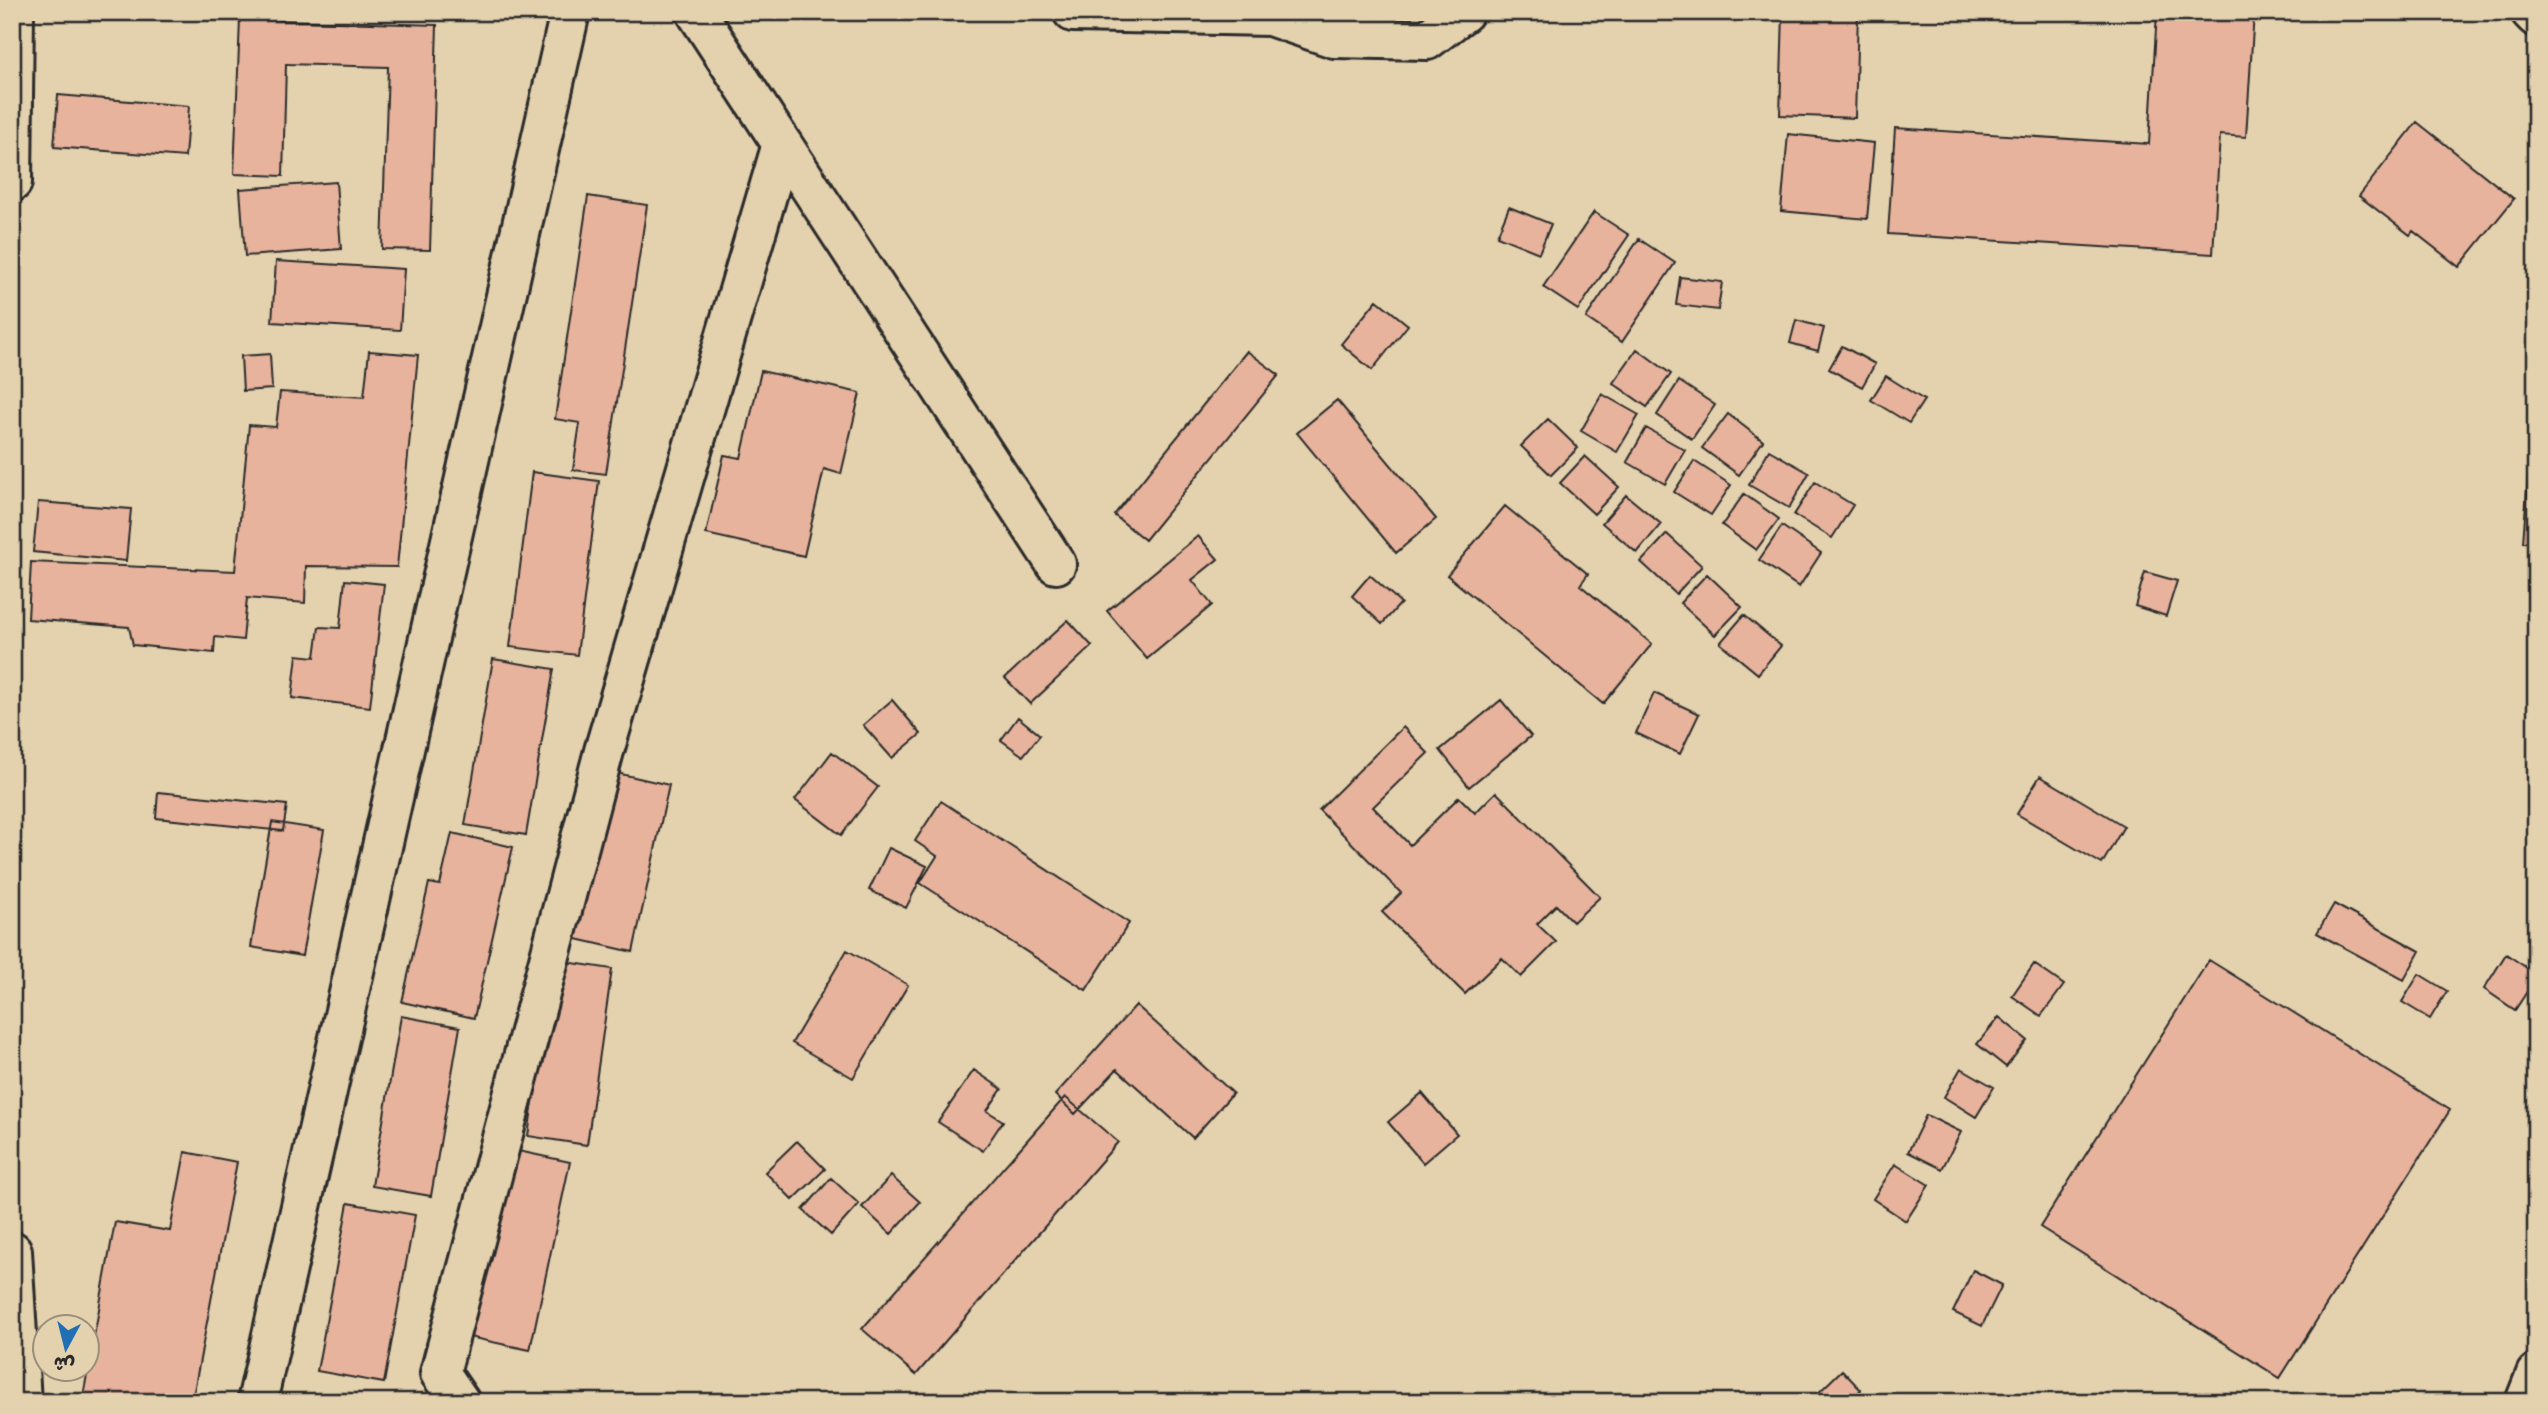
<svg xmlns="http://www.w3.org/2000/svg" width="2548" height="1414" font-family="'Gochi Hand','Playpen Sans Arabic',sans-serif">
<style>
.building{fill:#e8b39c;stroke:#2b2b2b;stroke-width:2}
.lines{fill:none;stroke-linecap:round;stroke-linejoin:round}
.minor-casing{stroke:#2b2b2b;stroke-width:44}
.major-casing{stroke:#2b2b2b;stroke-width:44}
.minor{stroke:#e4d2af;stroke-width:38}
.major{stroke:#e4d2af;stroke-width:38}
</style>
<rect width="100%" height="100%" fill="#e4d2af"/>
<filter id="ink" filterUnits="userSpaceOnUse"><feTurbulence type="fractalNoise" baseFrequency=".0143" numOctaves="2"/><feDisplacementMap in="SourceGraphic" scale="14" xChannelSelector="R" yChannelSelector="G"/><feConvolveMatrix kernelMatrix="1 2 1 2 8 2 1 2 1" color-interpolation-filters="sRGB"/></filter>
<g filter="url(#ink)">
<!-- building -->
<path class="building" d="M1783 12H1858L1855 118 1780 115Z
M2157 12H2254L2246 137 2220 135 2213 254 1888 234 1895 128 2149 144Z
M240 19 437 25 430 250 382 249 388 67 286 64 283 176 234 174Z
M58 95 189 106 185 157 54 147Z
M2417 122 2514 199 2459 267 2413 231 2410 235 2359 196Z
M1788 134 1874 143 1867 219 1781 211Z
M336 182 341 249 245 256 240 189Z
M588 196 647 205 606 474 573 470 580 423 555 419Z
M1509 207 1551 224 1539 253 1497 236Z
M1594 212 1629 235 1578 310 1543 287Z
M1639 239 1675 263 1622 342 1586 318Z
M276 261 404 269 400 330 272 322Z
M1680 277 1722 282 1718 310 1676 305Z
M1377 300 1408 325 1372 370 1341 344Z
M1796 320 1824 328 1818 351 1790 343Z
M1842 346 1875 364 1862 387 1829 369Z
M1637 349 1671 374 1647 407 1613 383Z
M369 351 418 355 397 567 306 566 305 603 247 598 243 640 215 637 214 653 133 645 129 627 28 619 31 562 235 571 249 425 276 427 280 392 364 397Z
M1247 351 1279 375 1145 540 1114 515Z
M270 354 272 389 243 391 241 356Z
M761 371 860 393 841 474 824 469 804 556 706 534 724 455 741 458Z
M2536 374V543L2523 542Z
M1886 376 1924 400 1909 423 1871 400Z
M1679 381 1715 405 1692 439 1657 415Z
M1602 394 1639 415 1617 452 1581 431Z
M1337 400 1436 519 1396 553 1297 433Z
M1728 414 1763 441 1739 475 1702 448Z
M1548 419 1578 448 1551 475 1521 446Z
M1646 428 1685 450 1665 484 1627 462Z
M1769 450 1809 473 1789 508 1749 485Z
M1585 456 1619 487 1594 514 1560 483Z
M1694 461 1731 485 1711 515 1674 492Z
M532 472 599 481 577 655 510 647Z
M1815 482 1853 505 1832 538 1794 515Z
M1744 494 1779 519 1756 550 1722 525Z
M1626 495 1661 524 1637 553 1602 523Z
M38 502 131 509 126 561 33 552Z
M1505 506 1588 574 1580 585 1652 644 1603 704 1447 575Z
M1782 526 1821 553 1799 587 1759 560Z
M1667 534 1702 566 1676 594 1641 562Z
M1198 536 1218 559 1192 580 1212 605 1147 659 1107 611Z
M2145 572 2177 581 2166 616 2135 606Z
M1707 574 1742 607 1715 635 1680 603Z
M1370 575 1401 603 1382 624 1352 596Z
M345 580 384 584 370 707 292 698 297 655 315 657 319 627 340 628Z
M1744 615 1781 646 1758 674 1720 643Z
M1068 620 1092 646 1030 704 1005 678Z
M493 659 554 669 526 835 465 825Z
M1654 693 1699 714 1680 754 1636 733Z
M892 700 921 734 892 758 863 725Z
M1501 700 1531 736 1469 787 1440 750Z
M1018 717 1040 735 1023 756 1001 740Z
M1403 727 1428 753 1373 807 1410 845 1459 797 1475 813 1496 792 1600 897 1573 922 1556 905 1537 924 1556 942 1521 977 1502 958 1465 994 1382 912 1401 893 1319 810Z
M832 752 878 787 841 835 795 800Z
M608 771 669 785 633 952 572 938Z
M2040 776 2124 826 2102 864 2017 814Z
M158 792 287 805 283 831 156 818Z
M941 801 1129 923 1086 990 920 883 937 856 915 841Z
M272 822 324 830 302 956 251 947Z
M452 833 513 847 474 1018 402 1002 429 883 440 885Z
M889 848 927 866 906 908 869 890Z
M2334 904 2420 951 2404 980 2317 933Z
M847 950 908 985 853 1078 792 1043Z
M2506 954 2536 974V978L2515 1010 2484 989Z
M553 960 612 969 587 1145 528 1136Z
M2209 960 2450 1110 2280 1378 2040 1227Z
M2034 964 2064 985 2041 1016 2012 996Z
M2419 974 2447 991 2430 1019 2402 1002Z
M1136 1005 1233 1093 1193 1138 1117 1069 1075 1114 1055 1095Z
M401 1016 460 1027 431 1196 372 1186Z
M1999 1017 2027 1040 2006 1067 1977 1044Z
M1961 1068 1994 1087 1976 1117 1944 1097Z
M974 1070 1002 1089 987 1111 1003 1121 983 1151 938 1122Z
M1422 1093 1457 1134 1423 1163 1388 1122Z
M1065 1097 1118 1142 916 1375 862 1329Z
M1926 1115 1961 1132 1942 1169 1908 1152Z
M797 1141 825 1169 793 1200 765 1172Z
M509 1149 570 1162 530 1350 469 1337Z
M185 1152 237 1162 192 1402H82L115 1222 170 1231Z
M1895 1164 1929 1185 1906 1221 1873 1199Z
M891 1176 920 1202 891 1234 862 1207Z
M831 1178 859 1204 831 1235 803 1210Z
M348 1203 415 1215 384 1383 317 1371Z
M1973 1270 2002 1285 1982 1326 1953 1312Z
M1842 1370 1861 1390 1848 1402H1809Z"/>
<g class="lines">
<defs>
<path id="minor" d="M1073 12 1270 16 1334 38 1427 40 1464 12
M2531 12 2536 17
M782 144 1056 564
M12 182 14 12
M12 1251 21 1402
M257 1402 570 12
M460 1402 440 1373 604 751 782 144 696 12"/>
<path id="major" d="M2525 1402 2536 1374"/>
</defs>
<!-- minor casing -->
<use href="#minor" class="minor-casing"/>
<!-- major casing -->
<use href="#major" class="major-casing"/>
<!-- minor -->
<use href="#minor" class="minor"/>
<!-- major -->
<use href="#major" class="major"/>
</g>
</g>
<!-- margin -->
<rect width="2548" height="1414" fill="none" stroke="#e4d2af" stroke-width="42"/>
<rect x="21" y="21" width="2506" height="1372" fill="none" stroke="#2b2b2b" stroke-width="2.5" filter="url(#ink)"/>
<!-- north arrow -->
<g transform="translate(66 1348) rotate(187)"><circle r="33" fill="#e4d2af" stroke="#9a8f7a" stroke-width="2"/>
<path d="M0-5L12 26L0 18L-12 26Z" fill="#1f6fb2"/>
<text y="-10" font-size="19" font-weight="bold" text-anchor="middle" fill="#2b2b2b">ش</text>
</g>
</svg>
